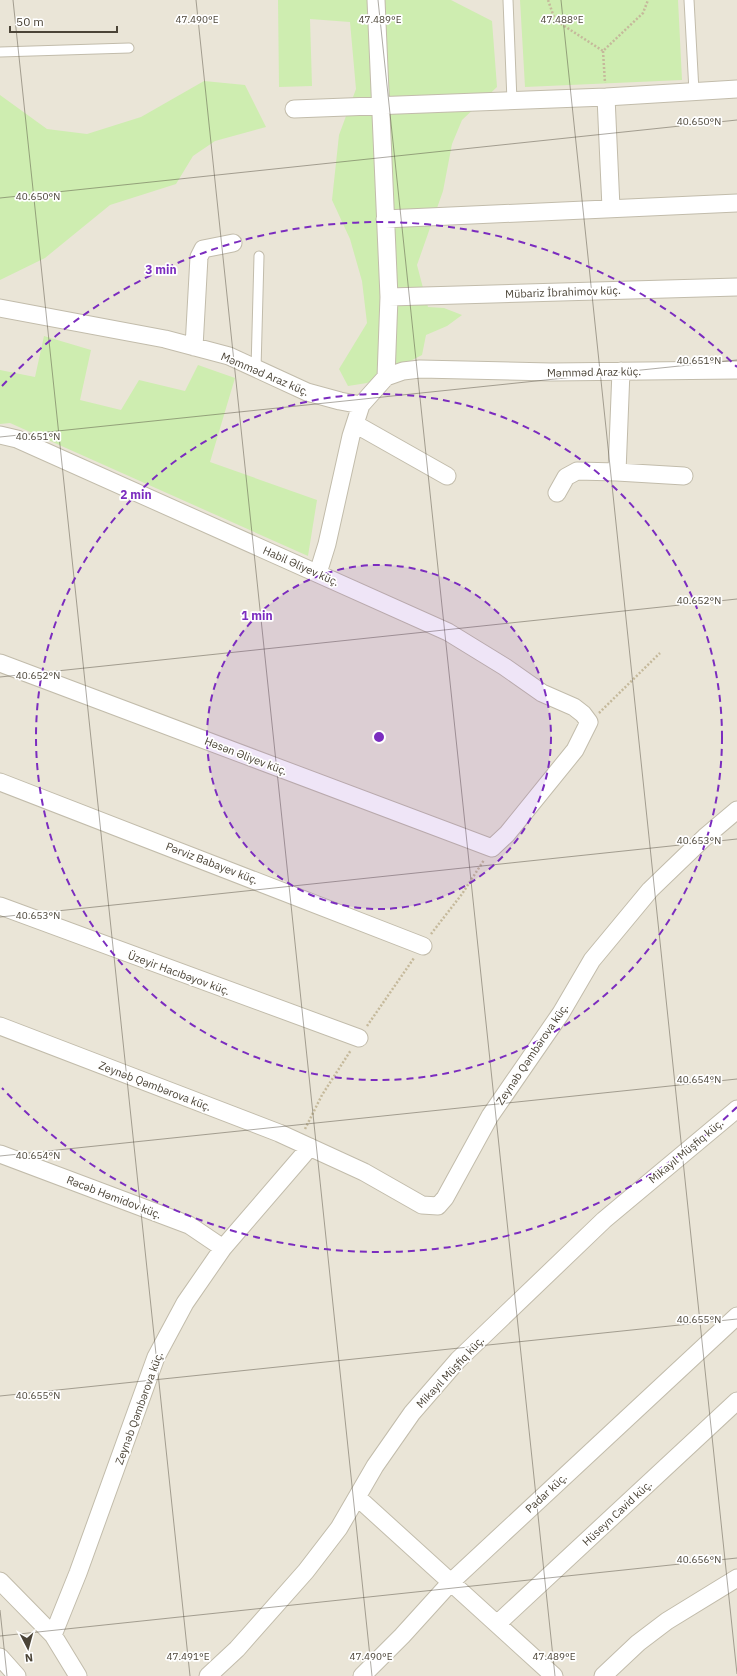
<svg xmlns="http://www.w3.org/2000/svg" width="737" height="1676" font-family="'IBM Plex Sans',sans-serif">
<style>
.residential{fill:#eae5d7}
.green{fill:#ceedb0}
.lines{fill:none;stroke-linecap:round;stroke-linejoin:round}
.lane-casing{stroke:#c2bcab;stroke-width:11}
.street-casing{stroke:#c2bcab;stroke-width:19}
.path{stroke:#c5b99b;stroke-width:2.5;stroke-dasharray:2 2;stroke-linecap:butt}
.lane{stroke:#fff;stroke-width:9}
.street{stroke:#fff;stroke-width:17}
.ticks{fill:none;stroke:#4b4437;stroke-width:1;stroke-opacity:0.45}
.ring{fill:none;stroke:#7b2cbf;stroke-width:2;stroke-dasharray:7 5}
.labels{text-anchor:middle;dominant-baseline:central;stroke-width:3.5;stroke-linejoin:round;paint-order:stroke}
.street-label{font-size:11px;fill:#4b4437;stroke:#fff}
.ticks-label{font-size:10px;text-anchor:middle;fill:#4b4437;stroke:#fff;stroke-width:3.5;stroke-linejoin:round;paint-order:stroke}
.centre{fill:#7b2cbf;stroke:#fff;stroke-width:2}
.ring-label{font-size:12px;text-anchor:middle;font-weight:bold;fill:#7b2cbf;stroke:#fff;stroke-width:3.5;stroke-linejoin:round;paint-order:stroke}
</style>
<rect width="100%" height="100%" fill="#f6f3ea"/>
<!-- residential -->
<path class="residential" d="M0 0H737V1676H0Z"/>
<!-- green -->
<path class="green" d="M278 0H451L492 21 497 87 462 120 452 144 443 191 417 265 428 307 444 308 462 315 447 326 426 335 422 355 367 383 348 386 339 369 367 323 362 281 350 239 332 200 339 135 356 89 350 22 310 19 312 86 279 87Z
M520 0H678L682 80 525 87Z
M204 81 245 85 266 127 215 141 193 156 176 184 110 205 45 258 0 280V95L47 129 87 134 141 117Z
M44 336 91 350 80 400 121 410 139 380 185 391 198 365 235 378 210 462 317 500 308 556 10 423 0 424V370L35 377Z"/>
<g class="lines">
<defs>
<path id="lane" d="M508 0 512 101
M689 0 694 91
M0 52 129 48
M256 369 259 256"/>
<path id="street" d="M376 0 389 297 386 377
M606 97 611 208
M294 109 606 97 737 89
M385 219 737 203
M389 297 737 287
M0 308 165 339 229 356 307 392 340 401 361 405 386 377 403 371 420 369 551 372 737 370
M194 347 199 257 203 249 233 243
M355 424 447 476
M0 435 17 439 448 632 505 667 542 693 574 707 583 714 589 722 575 750 507 834 492 848 0 663
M617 472 621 371
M557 493 566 477 577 471 617 472 684 476
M318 573 327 544 351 436 361 405
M0 782 423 946
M0 906 359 1038
M0 1026 279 1133 364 1172 422 1205 438 1206 445 1198 490 1116 561 1013 592 960 650 890 705 837 737 810
M0 1154 189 1225 223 1248
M357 1497 554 1676
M0 1581 53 1635 78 1676
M497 1624 737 1401
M53 1635 78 1573 156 1357 185 1303 223 1248 310 1147
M0 1657 17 1676
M208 1676 237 1649 306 1571 339 1528 375 1466 412 1413 458 1360 604 1220 737 1109
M362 1676 402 1636 451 1582 737 1316
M603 1676 638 1643 667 1621 737 1578"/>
</defs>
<!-- lane casing -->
<use href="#lane" class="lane-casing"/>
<!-- street casing -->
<use href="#street" class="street-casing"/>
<!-- path -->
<path class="path" d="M548 0 555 20 603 51 643 13 648 0
M603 51 605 83
M599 713 660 653
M431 934 462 894 484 860
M367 1026 414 958
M305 1129 322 1095 351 1050"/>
<!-- lane -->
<use href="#lane" class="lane"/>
<!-- street -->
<use href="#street" class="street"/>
</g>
<!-- ticks -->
<path class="ticks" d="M13 0 190 1676M196 0 372 1676M378 0 555 1676M561 0 737 1674M0 198 737 120M0 437 737 360M0 677 737 599M0 917 737 839M0 1156 737 1079M0 1396 737 1319M0 1610 7 1676M0 1636 737 1558"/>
<!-- distance rings -->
<circle cx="379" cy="737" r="172" fill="#7b2cbf" fill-opacity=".12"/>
<g class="ring">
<circle cx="379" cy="737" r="172"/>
<circle cx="379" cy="737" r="343"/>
<path d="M737 1107A515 515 0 0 1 2 1088M2 386A515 515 0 0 1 737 367"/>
</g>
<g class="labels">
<!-- street labels -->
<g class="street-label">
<text transform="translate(563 292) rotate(-2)">Mübariz İbrahimov küç.</text>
<text transform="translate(594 372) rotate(-1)">Məmməd Araz küç.</text>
<text transform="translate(265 374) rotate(23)">Məmməd Araz küç.</text>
<text transform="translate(301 566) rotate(24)">Habil Əliyev küç.</text>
<text transform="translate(246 756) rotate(21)">Həsən Əliyev küç.</text>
<text transform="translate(212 863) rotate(21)">Pərviz Babayev küç.</text>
<text transform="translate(179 973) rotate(20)">Üzeyir Hacıbəyov küç.</text>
<text transform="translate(532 1054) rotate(-56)">Zeynəb Qəmbərova küç.</text>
<text transform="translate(155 1086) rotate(21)">Zeynəb Qəmbərova küç.</text>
<text transform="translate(686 1151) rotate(-40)">Mikayıl Müşfiq küç.</text>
<text transform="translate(114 1197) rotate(21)">Rəcəb Həmidov küç.</text>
<text transform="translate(450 1372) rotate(-47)">Mikayıl Müşfiq küç.</text>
<text transform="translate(139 1408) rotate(-70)">Zeynəb Qəmbərova küç.</text>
<text transform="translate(546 1493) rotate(-43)">Padar küç.</text>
<text transform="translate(617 1513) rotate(-43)">Hüseyn Cavid küç.</text>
</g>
</g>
<g class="ticks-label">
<text x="197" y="23">47.490°E</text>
<text x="380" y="23">47.489°E</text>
<text x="562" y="23">47.488°E</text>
<text x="699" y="125">40.650°N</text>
<text x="38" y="200">40.650°N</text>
<text x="699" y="364">40.651°N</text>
<text x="38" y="440">40.651°N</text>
<text x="699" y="604">40.652°N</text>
<text x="38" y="679">40.652°N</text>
<text x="699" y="844">40.653°N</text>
<text x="38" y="919">40.653°N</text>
<text x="699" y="1083">40.654°N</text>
<text x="38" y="1159">40.654°N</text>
<text x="699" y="1323">40.655°N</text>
<text x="38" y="1399">40.655°N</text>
<text x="699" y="1563">40.656°N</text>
<text x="188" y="1660">47.491°E</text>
<text x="371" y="1660">47.490°E</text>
<text x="554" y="1660">47.489°E</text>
</g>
<circle cx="379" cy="737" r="6" class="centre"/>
<g class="ring-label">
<text x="161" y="274">3 min</text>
<text x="136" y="499">2 min</text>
<text x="257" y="620">1 min</text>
</g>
<!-- north arrow -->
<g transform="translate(28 1648) rotate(174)" stroke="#ffffff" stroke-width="3" paint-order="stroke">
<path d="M0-3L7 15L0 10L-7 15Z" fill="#4b4437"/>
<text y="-6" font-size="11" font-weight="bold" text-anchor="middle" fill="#4b4437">N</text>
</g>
<!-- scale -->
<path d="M10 26v6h107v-6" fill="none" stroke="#4b4437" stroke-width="2"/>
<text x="16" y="26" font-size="12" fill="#4b4437" stroke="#ffffff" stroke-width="3" paint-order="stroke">50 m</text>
</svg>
